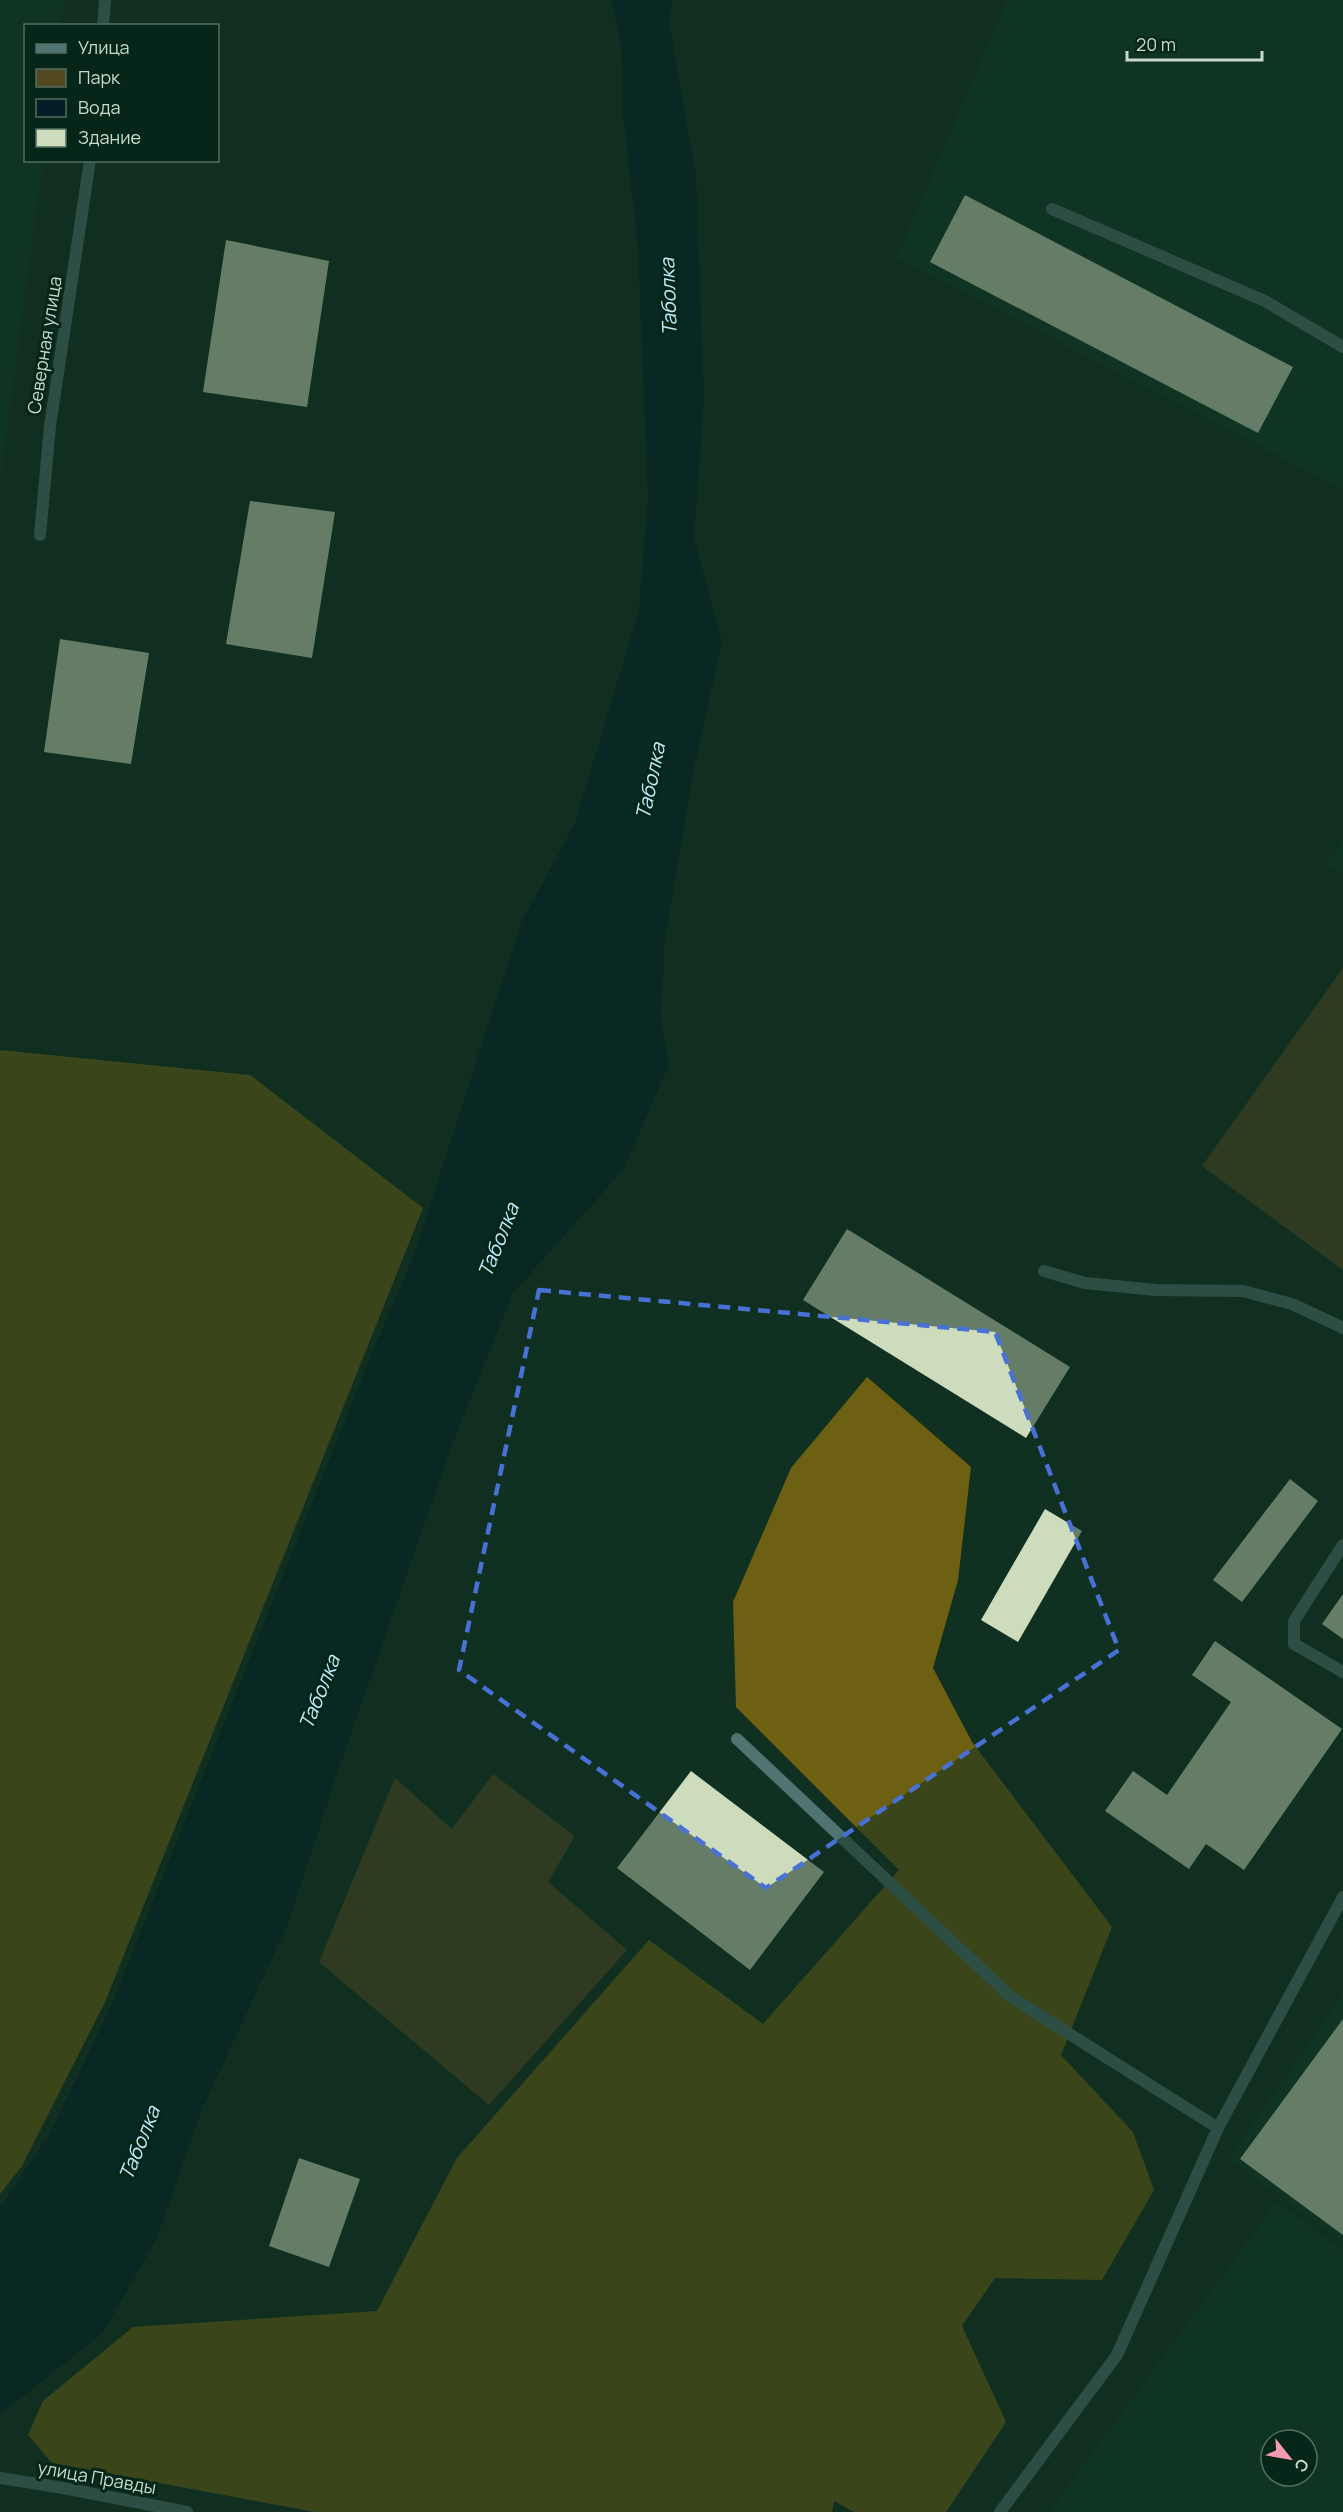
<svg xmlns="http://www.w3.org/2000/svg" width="1343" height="2512" font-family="Manrope,sans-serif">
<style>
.built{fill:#113a28;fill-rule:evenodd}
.green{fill:#524921}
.forest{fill:#6e6013}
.water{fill:#021d26}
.building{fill:#ccdcbc}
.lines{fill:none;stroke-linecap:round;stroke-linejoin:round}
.service{stroke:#4f7472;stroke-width:12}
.minor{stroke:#4f7472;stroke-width:12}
.tertiary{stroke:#4f7472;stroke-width:12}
.marked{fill:none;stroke:#4871d6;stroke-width:4.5;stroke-dasharray:12 8;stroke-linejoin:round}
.labels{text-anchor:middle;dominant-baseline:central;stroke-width:6;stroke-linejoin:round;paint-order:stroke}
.street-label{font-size:18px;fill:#c8dad0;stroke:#052618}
.water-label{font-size:20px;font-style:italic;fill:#c0eafa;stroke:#052618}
</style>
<rect width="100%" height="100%" fill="#103021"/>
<!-- built -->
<path class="built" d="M0 0H64L61 25 26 26V160L43 161 0 482Z
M1007 0H1343V489L897 257Z
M1343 839V872L1327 864Z
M1343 1993V2242L1230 2159Z
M1277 2202 1343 2251V2512H1049ZM1271 2440H1307V2476H1271Z"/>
<!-- green -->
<path class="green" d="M1343 968V1270L1202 1166Z
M493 1774 575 1836 548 1882 627 1950 489 2105 319 1962 395 1778 452 1829Z"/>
<!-- forest -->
<path class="forest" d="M0 1050 250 1075 423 1208 105 2002 22 2166 0 2194Z
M867 1377 971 1467 958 1580 933 1668 972 1742 1112 1927 1061 2055 1133 2132 1154 2190 1102 2280 995 2278 962 2326 1006 2422 946 2512H854L834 2501 832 2512H315L52 2463 28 2435 43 2401 133 2327 377 2311 457 2158 649 1940 763 2024 899 1870 736 1707 733 1602 791 1468Z"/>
<!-- water -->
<path class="water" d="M611 0H673L669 23 696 175 704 400 694 538 722 642 694 769 665 937 661 1016 669 1065 623 1170 513 1293 452 1445 336 1777 288 1924 202 2109 157 2238 103 2333 0 2414V2208L49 2135 109 2011 370 1358 413 1258 521 923 575 823 639 610 648 499 638 248 623 114 621 44Z"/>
<!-- building -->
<path class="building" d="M965 195 1293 367 1258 433 930 262Z
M226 240 329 261 307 407 203 392Z
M250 501 335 512 312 658 226 644Z
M60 639 149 653 131 764 44 752Z
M847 1229 1070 1367 1026 1438 803 1300Z
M1290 1479 1318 1501 1242 1602 1213 1580Z
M1045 1509 1082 1531 1018 1642 981 1620Z
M1343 1594V1639L1322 1624Z
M1215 1641 1342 1729 1244 1870 1206 1844 1189 1869 1105 1811 1133 1771 1167 1795 1231 1702 1192 1675Z
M691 1771 824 1872 750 1970 617 1868Z
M1343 2019V2235L1240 2159Z
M299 2158 360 2179 329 2267 269 2246Z"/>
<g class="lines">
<!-- service -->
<path class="service" d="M1052 209 1265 301 1343 347
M1044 1271 1085 1283 1155 1290 1243 1291 1292 1304 1343 1328
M1343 1545 1294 1621V1644L1343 1672
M737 1739 1011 1997 1218 2128"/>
<!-- minor -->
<path class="minor" d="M103 26 105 0
M40 535 50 426 90 160
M1000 2512 1117 2355 1218 2128 1343 1897"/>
<!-- tertiary -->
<path class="tertiary" d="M0 2478 63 2488 187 2512"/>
</g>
<!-- marked area -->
<path d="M0 0H1343V2512H0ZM539 1290 995 1332 1119 1650 766 1888 459 1670Z" fill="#103021" fill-opacity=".55" fill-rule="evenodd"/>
<path class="marked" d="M539 1290 995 1332 1119 1650 766 1888 459 1670Z"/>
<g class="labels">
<!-- street labels -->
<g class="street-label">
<text transform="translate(44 345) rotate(-81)">Северная улица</text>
<text transform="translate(97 2477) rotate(10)">улица Правды</text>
</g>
<!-- water labels -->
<g class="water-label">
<text transform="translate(668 297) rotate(-92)">Таболка</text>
<text transform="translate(650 781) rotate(-78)">Таболка</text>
<text transform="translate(498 1240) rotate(-68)">Таболка</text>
<text transform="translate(319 1692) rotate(-68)">Таболка</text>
<text transform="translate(139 2143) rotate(-68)">Таболка</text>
</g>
</g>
<!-- legend -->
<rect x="24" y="24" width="195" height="138" fill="#052618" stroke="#536e62" stroke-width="1.5"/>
<rect x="36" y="44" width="30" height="9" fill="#4f7472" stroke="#536e62" stroke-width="1.5"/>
<text x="78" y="54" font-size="18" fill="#c8dad0">Улица</text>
<rect x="36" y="69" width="30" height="18" fill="#524921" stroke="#536e62" stroke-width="1.5"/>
<text x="78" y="84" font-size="18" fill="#c8dad0">Парк</text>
<rect x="36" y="99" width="30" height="18" fill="#021d26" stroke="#536e62" stroke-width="1.5"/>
<text x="78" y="114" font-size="18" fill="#c8dad0">Вода</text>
<rect x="36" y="129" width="30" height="18" fill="#ccdcbc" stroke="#536e62" stroke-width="1.5"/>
<text x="78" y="144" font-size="18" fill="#c8dad0">Здание</text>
<!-- north arrow -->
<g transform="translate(1289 2458) rotate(121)"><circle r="28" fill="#052618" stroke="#536e62" stroke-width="1.5"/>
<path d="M0-4.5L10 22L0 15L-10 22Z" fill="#f29aaf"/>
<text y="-9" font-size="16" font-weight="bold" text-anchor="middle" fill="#c8dad0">С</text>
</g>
<!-- scale -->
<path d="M1127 51v9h135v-9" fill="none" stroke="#c8dad0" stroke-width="3"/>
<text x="1136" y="51" font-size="18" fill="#c8dad0" stroke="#052618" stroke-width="4.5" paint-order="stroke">20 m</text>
</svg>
